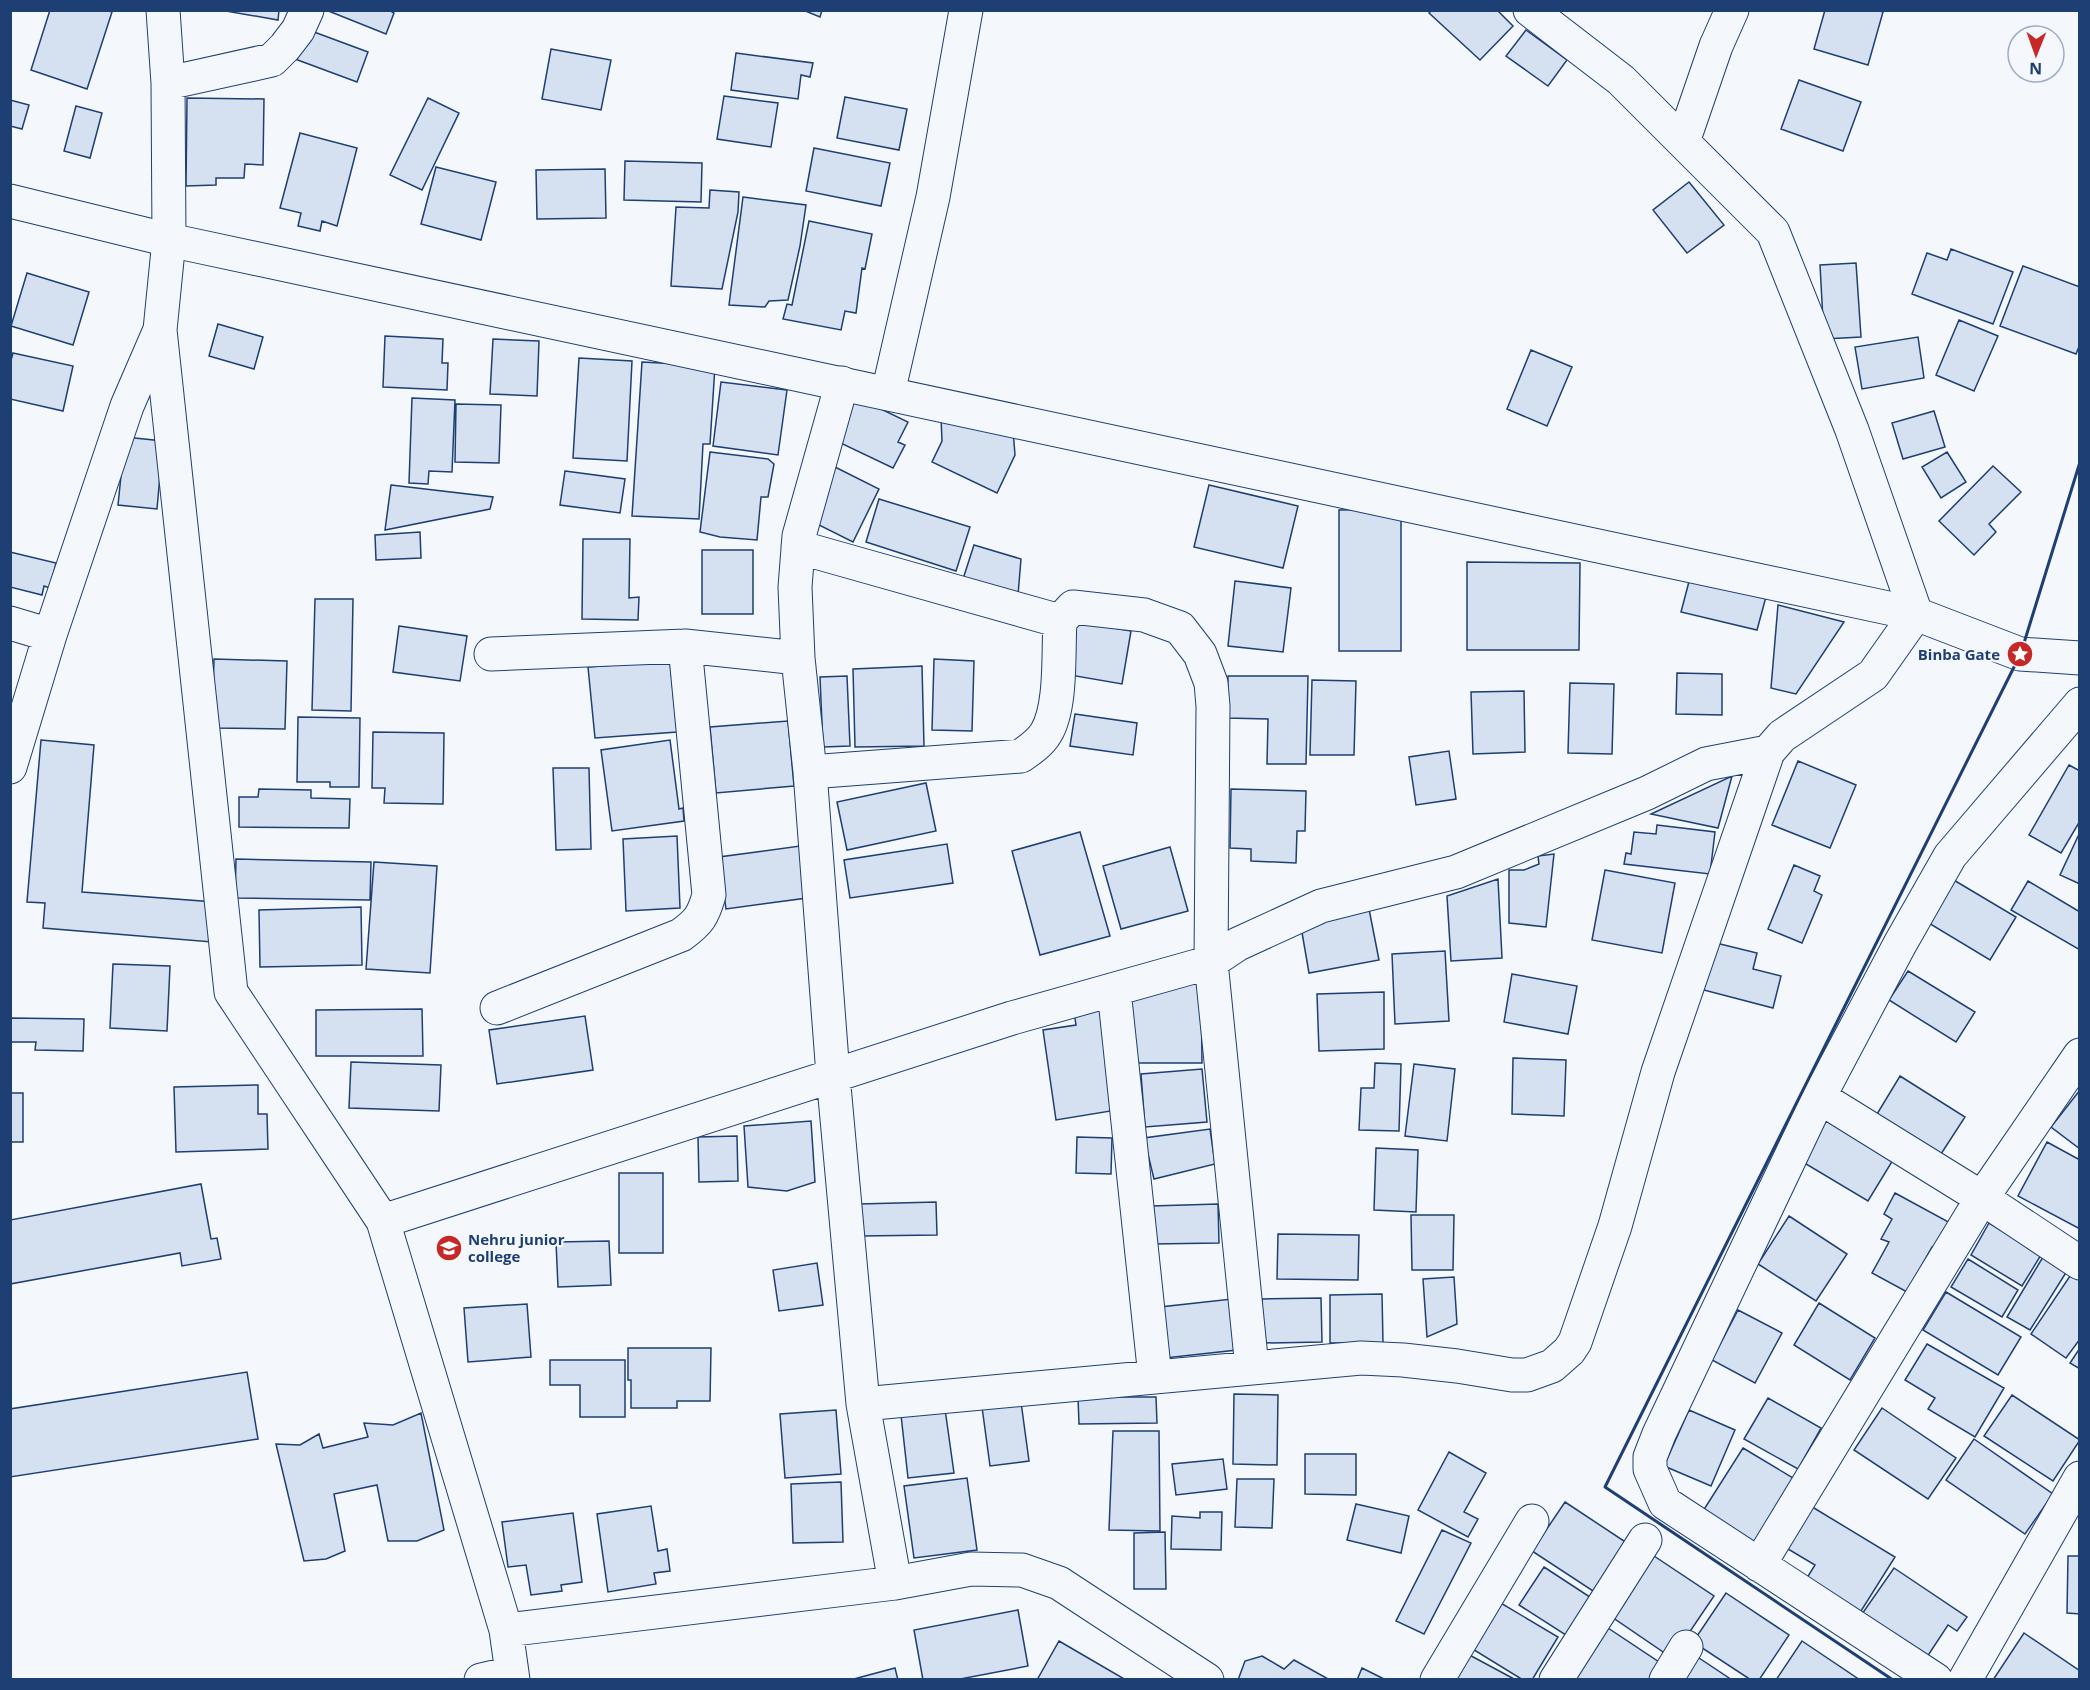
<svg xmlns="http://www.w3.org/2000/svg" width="2090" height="1690" font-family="'Open Sans',sans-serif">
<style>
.building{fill:#d5e0f0;stroke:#1d3f73;stroke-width:1.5}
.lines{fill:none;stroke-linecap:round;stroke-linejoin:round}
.minor-casing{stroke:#1d3f73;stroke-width:35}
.secondary-casing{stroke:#1d3f73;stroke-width:35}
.minor{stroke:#f4f7fb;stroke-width:33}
.secondary{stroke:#f4f7fb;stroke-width:33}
.wall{stroke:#1d3f73;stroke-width:3}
.labels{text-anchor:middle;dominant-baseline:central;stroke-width:4.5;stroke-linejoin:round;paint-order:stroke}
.poi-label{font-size:15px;font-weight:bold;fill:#1d3f73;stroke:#f4f7fb;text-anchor:end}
</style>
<rect width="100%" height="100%" fill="#f4f7fb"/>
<!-- building -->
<path class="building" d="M50 10H106L112 12 87 89 31 70Z
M220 10H279L278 20Z
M326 10H389L394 13 386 34Z
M803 10H822L820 17Z
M1432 10H1497L1513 26 1480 60 1429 13Z
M1825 10H1877L1883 12 1868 65 1814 49Z
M306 29 368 52 357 82 295 59Z
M1526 30 1567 60 1548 86 1506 56Z
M551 49 611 60 601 110 542 99Z
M736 53 813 63 810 77 801 75 798 99 731 90Z
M1799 80 1861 102 1843 151 1781 129Z
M724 96 778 103 771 147 717 139Z
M845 97 907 109 899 150 837 138Z
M187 98 264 99 263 165 245 164 244 178H216V185L186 186Z
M428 98 459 113 422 190 390 175Z
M10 100 29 105 22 129 10 126Z
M76 106 102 113 90 158 64 151Z
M300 133 357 148 337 226 322 221 320 231 298 226 301 213 280 208Z
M814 148 890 163 881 206 806 191Z
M625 161 702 163 701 202 624 200Z
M436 167 496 182 481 240 421 224Z
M605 169 606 218 537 219 536 170Z
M1689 182 1724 225 1687 253 1653 210Z
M710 190 739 192 738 212 722 289 671 286 676 207 709 208Z
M743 197 806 205 800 246 788 300 769 301 765 307 729 305Z
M809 221 872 234 865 269 862 268 856 313 845 311 841 330 783 319 787 304 792 305Z
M1951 249 2013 272 1993 324 1912 294 1927 253 1947 260Z
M1856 263 1861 337 1824 339 1820 265Z
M2023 266 2080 287V344L2076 354 2000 326Z
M27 273 89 292 73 345 11 326Z
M1959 320 1998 336 1974 391 1936 375Z
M218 324 263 337 254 369 209 356Z
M385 336 443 339 442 363H448L447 390 383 387Z
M1918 337 1924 378 1862 389 1855 347Z
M493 339 539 341 537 396 490 394Z
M1531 350 1572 367 1547 426 1507 409Z
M13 353 73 366 63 411 10 399V364Z
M579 358 632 361 627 461 573 458Z
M642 362 715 366 710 444H703L699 519 632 516Z
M721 382 787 390 778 455 713 446Z
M852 395 908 422 898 442 905 445 893 468 830 438Z
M412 398 455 400 452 472 429 471 428 484 409 483Z
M456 404 501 405 499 463 455 462Z
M1934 411 1945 447 1903 459 1892 423Z
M941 417 1013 430 1015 455 997 493 932 462 942 441Z
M125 437 163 441 157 509 118 505Z
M710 452 768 459 774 464 768 497H761L757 540 720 537 700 532Z
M1947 452 1966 482 1941 498 1922 467Z
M831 465 879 489 853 542 805 518Z
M1993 466 2021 492 1989 524 1996 532 1974 555 1939 521Z
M565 471 625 479 620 513 560 505Z
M391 485 493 497 490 509 385 530Z
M1209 485 1298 506 1283 568 1194 547Z
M879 499 970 527 956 571 866 542Z
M1401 509V651H1339V510Z
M420 532 421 558 376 560 375 535Z
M583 539H630L629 598 639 597 638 620 582 619Z
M974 545 1021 559 1018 595 963 579Z
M702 550H753V614H702Z
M10 552 56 563 50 588 44 586 42 595 10 587Z
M1467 562 1580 563 1579 650H1467Z
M1691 574 1767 593 1757 630 1681 612Z
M1235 581 1291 588 1283 652 1228 646Z
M315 599H353L351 711 312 710Z
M1778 605 1844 622 1796 694 1771 688Z
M1074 621 1131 631 1122 684 1064 674Z
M399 626 467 636 460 681 393 672Z
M214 659 287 661 285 729 212 728Z
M934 659 974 661 972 731 932 730Z
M670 661 677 732 595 738 588 667Z
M922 666 924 746 855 747 853 669Z
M1677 673 1722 674V715L1676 714Z
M847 676 850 746 823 747 820 677Z
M1228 676H1308L1306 764H1267L1268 719 1227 718Z
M1312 680 1356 681 1354 755H1310Z
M1570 683 1614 684 1612 754 1568 753Z
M1524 691 1525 752 1473 754 1471 692Z
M1075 714 1137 723 1133 755 1070 746Z
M298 717 360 718 359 787H330V782H297Z
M788 721 794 786 716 793 710 727Z
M373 732 444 733 443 804 384 803 385 788H372Z
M41 740 94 745 82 892 215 902 212 942 43 928 45 903 27 902Z
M670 740 679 809 683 808 684 821 612 831 601 750Z
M1449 751 1456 799 1416 805 1409 757Z
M1798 761 1856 785 1830 848 1772 825Z
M2069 765 2080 771V821L2061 853 2029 835Z
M553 768H589L591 849 556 850Z
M1732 776 1718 828 1651 814Z
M926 783 936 831 847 850 837 802Z
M259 789 311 790V798L350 799 349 828 239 827V797H258Z
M1231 789 1306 791 1305 831H1297L1296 863 1251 861V849L1230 848Z
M1657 825 1715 832 1710 874 1624 864 1626 853 1631 854 1634 832 1656 834Z
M1080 832 1110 936 1040 955 1012 851Z
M2080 832V884L2060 875Z
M677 836 680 908 626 911 623 839Z
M947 844 953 883 850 898 844 860Z
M800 846 807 898 726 909 719 857Z
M1170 847 1188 911 1121 929 1103 866Z
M1554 854 1546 927 1509 923V870H1524L1539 864 1538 856Z
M236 859 371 862 370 900 235 898Z
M374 862 437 866 430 973 366 969Z
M1794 865 1820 876 1814 891 1822 895 1802 943 1768 929Z
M1605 870 1675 883 1662 953 1592 940Z
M1498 879 1502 958 1451 961 1447 896Z
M1952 879 2016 917 1990 960 1927 922Z
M2028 881 2080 912V950L2011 910Z
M361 907 362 965 260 967 259 910Z
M1369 909 1379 960 1309 973 1300 921Z
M1712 942 1757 953 1753 969 1781 976 1773 1008 1700 989Z
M1445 951 1449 1021 1395 1024 1392 954Z
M113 964 170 966 167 1031 110 1028Z
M1201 971 1202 1063H1133L1132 991Z
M1908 971 1975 1012 1956 1042 1889 1000Z
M1512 974 1577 986 1568 1034 1504 1022Z
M1384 992V1049L1319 1051 1317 994Z
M1101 1008 1117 1110 1056 1120 1043 1030 1076 1025 1074 1012Z
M422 1009 423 1056H316V1010Z
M585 1016 593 1070 497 1084 489 1030Z
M10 1018 84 1019 83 1051 35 1050 36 1042H10Z
M1513 1058 1566 1060 1564 1116 1512 1114Z
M351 1062 441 1065 439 1111 349 1108Z
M1375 1063 1401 1064 1399 1131 1359 1130 1361 1088H1374Z
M1414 1064 1455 1069 1447 1141 1405 1136Z
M1202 1069 1207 1122 1145 1127 1141 1074Z
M1900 1076 1965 1117 1941 1154 1877 1114Z
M258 1085V1114H267L268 1149 176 1152 174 1087Z
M2080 1090V1149L2051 1127Z
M10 1093H23V1142H10Z
M1828 1116 1896 1155 1868 1201 1801 1161Z
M811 1121 815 1182 787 1191 748 1187 744 1126Z
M1210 1129 1215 1164 1154 1179 1144 1138Z
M737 1136 738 1181 699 1182 698 1137Z
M1077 1137 1112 1138 1111 1174 1076 1173Z
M2047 1142 2080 1160V1229L2018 1196Z
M1376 1148 1418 1150 1416 1212 1374 1210Z
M619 1173H663V1253H619Z
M201 1184 211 1239 217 1238 221 1259 182 1266 180 1253 10 1284V1220Z
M1895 1193 1954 1225 1939 1251 1932 1247 1907 1292 1872 1273 1889 1242 1881 1239 1892 1219 1884 1214Z
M936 1202 937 1235 860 1236 859 1204Z
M1218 1204 1219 1243 1152 1244 1151 1206Z
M1411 1215H1454L1453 1270H1412Z
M1789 1216 1847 1254 1816 1301 1758 1264Z
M1989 1223 2041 1255 2022 1286 1971 1255Z
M1278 1234 1359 1235 1358 1280 1277 1279Z
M609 1241 611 1285 558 1287 556 1242Z
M2043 1257 2067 1271 2030 1330 2007 1317Z
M1968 1259 2018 1290 2002 1317 1951 1287Z
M817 1263 823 1305 779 1311 773 1270Z
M2072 1273 2080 1278V1339L2066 1358 2031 1334Z
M1454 1277 1457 1324 1427 1337 1423 1279Z
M1946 1292 2021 1337 1998 1375 1923 1330Z
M1382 1294 1383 1343H1330V1295Z
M1321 1298 1322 1342 1263 1343 1262 1299Z
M1232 1299 1237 1350 1165 1358 1160 1307Z
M1819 1303 1875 1338 1850 1380 1794 1345Z
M527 1304 531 1357 468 1362 464 1308Z
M1738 1310 1782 1333 1755 1383 1712 1360Z
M1927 1344 2004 1388 1975 1437 1928 1409 1935 1398 1905 1380Z
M628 1348H711L710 1401H677V1408H631V1380H628Z
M2080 1348V1369L2070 1363Z
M550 1360H625V1417H580V1385H550Z
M247 1372 258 1439 10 1477V1409Z
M1234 1394 1278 1395 1277 1465 1233 1464Z
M2012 1395 2080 1440 2053 1481 1984 1436Z
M1078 1397H1156L1157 1423 1079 1424Z
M1768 1398 1821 1428 1798 1469 1744 1439Z
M1021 1402 1029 1461 990 1466 982 1407Z
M1882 1408 1956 1458 1928 1499 1854 1450Z
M945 1409 954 1473 908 1478 901 1415Z
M836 1410 841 1474 785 1478 780 1414Z
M1689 1410 1735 1430 1711 1486 1664 1466Z
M421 1413 444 1530 417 1541H388L377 1485 334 1494 345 1551 326 1559 304 1561 276 1444 300 1445 319 1434 323 1448 368 1437 364 1423 393 1425Z
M1113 1431H1159L1160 1531 1109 1530Z
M1974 1439 2053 1494 2025 1534 1946 1480Z
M1743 1448 1798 1481 1758 1545 1703 1511Z
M1449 1452 1486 1473 1464 1512 1478 1519 1468 1537 1418 1510Z
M1305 1454H1356V1495L1305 1494Z
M1223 1459 1227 1489 1176 1495 1172 1464Z
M967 1478 977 1550 914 1558 904 1486Z
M1237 1479H1274L1272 1528 1235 1527Z
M841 1482 843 1542 793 1543 791 1484Z
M1565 1502 1627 1543 1593 1591 1532 1551Z
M1356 1504 1409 1516 1401 1553 1347 1540Z
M1809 1505 1895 1557 1856 1619 1802 1586 1815 1565 1783 1546Z
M651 1506 658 1551 667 1549 670 1571 654 1573 656 1584 608 1592 597 1514Z
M1200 1512H1222L1221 1550 1171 1549 1172 1516 1200 1518Z
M573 1513 582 1582 561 1585 562 1591 531 1595 526 1565 508 1567 502 1522Z
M1442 1530 1471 1543 1424 1634 1396 1621Z
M1165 1532 1166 1589H1134V1533Z
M1651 1554 1714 1596 1672 1658 1609 1615Z
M2068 1556H2080V1614L2067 1613Z
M1544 1567 1596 1601 1572 1639 1519 1605Z
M1894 1568 1967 1617 1957 1631 1948 1625 1927 1657 1862 1614Z
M1726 1593 1789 1635 1759 1680H1751L1693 1642Z
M1494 1599 1558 1637 1532 1680H1523L1466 1645Z
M1018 1610 1028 1666 955 1680H923L914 1630Z
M1602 1624 1665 1666 1656 1680H1566Z
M2024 1633 2080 1671V1680H1993Z
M1059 1641 1126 1680H1037Z
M1802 1641 1860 1680H1776Z
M1462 1651 1516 1680H1447Z
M1693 1654 1732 1680H1675Z
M1262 1656 1284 1669 1294 1660 1330 1680H1238L1245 1661Z
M895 1668 898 1680H850Z
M1362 1668 1386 1680H1357Z"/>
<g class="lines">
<defs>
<path id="minor" d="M163 10 168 83 169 240 160 330 231 992 383 1221 506 1630 513 1680
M168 83 272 60 285 47 298 30 307 10
M1683 142 1716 46 1732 10
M842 383 799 536 795 587 798 658 810 772 833 1075 863 1404 895 1583
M888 393 933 197 966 10
M798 547 1060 621 1073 607 1144 615 1180 628 1200 654 1211 683 1213 706 1211 962 1252 1368
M10 623 50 635
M491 654 685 646 798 658
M10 767 50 635 127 406 159 332
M810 772 1021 756C1031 749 1040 743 1046 733 1062 707 1058 652 1060 621
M1114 990 1155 1377
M497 1008 681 935C699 922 703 916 709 895L685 646
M1819 1097 1982 1198 2080 1263
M383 1221 1012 1018 1211 962 1238 944 1321 906 1456 872 1647 793 1706 764 1768 752 1782 736 1873 675 1916 614 1852 430 1773 232 1621 80 1530 10
M863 1404 1361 1358 1403 1360 1457 1366 1512 1375H1527L1552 1366 1569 1351 1575 1342 1615 1226 1658 1072 1768 752
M1759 1565 1982 1198 2080 1055
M506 1630 895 1583 971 1569 1022 1570 1059 1583 1207 1680
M481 1680 511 1673
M1437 1680 1532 1521
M1556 1680 1645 1540
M1666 1680 1686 1647
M1936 1680 1665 1503 1650 1469V1457L1659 1434 1819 1097 1900 944 1950 856 2080 704
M1965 1680 2080 1478"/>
<path id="secondary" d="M10 201 169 240 1916 614 2020 654 2080 658"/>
</defs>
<!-- minor casing -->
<use href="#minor" class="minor-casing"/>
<!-- secondary casing -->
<use href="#secondary" class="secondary-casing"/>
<!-- minor -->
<use href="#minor" class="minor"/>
<!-- secondary -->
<use href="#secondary" class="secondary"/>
<!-- wall -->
<path class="wall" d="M2024 643 2080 462
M1893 1680 1605 1487 2015 665"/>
</g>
<!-- icons -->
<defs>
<symbol id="sight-disc" viewBox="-11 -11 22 22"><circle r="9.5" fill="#c62828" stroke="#f4f7fb"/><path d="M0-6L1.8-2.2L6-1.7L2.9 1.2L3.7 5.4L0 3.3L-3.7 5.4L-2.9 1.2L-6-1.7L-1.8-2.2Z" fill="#fff"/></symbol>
<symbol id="school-disc" viewBox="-11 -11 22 22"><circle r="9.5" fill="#c62828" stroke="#f4f7fb"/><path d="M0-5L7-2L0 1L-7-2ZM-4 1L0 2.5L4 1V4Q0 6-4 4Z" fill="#fff"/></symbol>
</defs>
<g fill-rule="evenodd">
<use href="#sight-disc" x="2005" y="639" width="30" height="30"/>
<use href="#school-disc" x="434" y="1233" width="30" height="30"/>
</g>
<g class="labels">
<!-- poi labels -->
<g class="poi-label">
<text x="2000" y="654">Binba Gate</text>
<text x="468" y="1239" text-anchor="start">Nehru junior<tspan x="468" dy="17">college</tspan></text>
</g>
</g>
<!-- border -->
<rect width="2090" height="1690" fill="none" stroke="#1d3f73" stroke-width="24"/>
<!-- north arrow -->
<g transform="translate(2036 54) rotate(181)"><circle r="28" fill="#f4f7fb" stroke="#9eadc5" stroke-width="1.5"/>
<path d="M0-4.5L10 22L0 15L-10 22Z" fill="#c62828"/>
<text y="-9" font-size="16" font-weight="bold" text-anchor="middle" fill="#1d3f73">N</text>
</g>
</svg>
